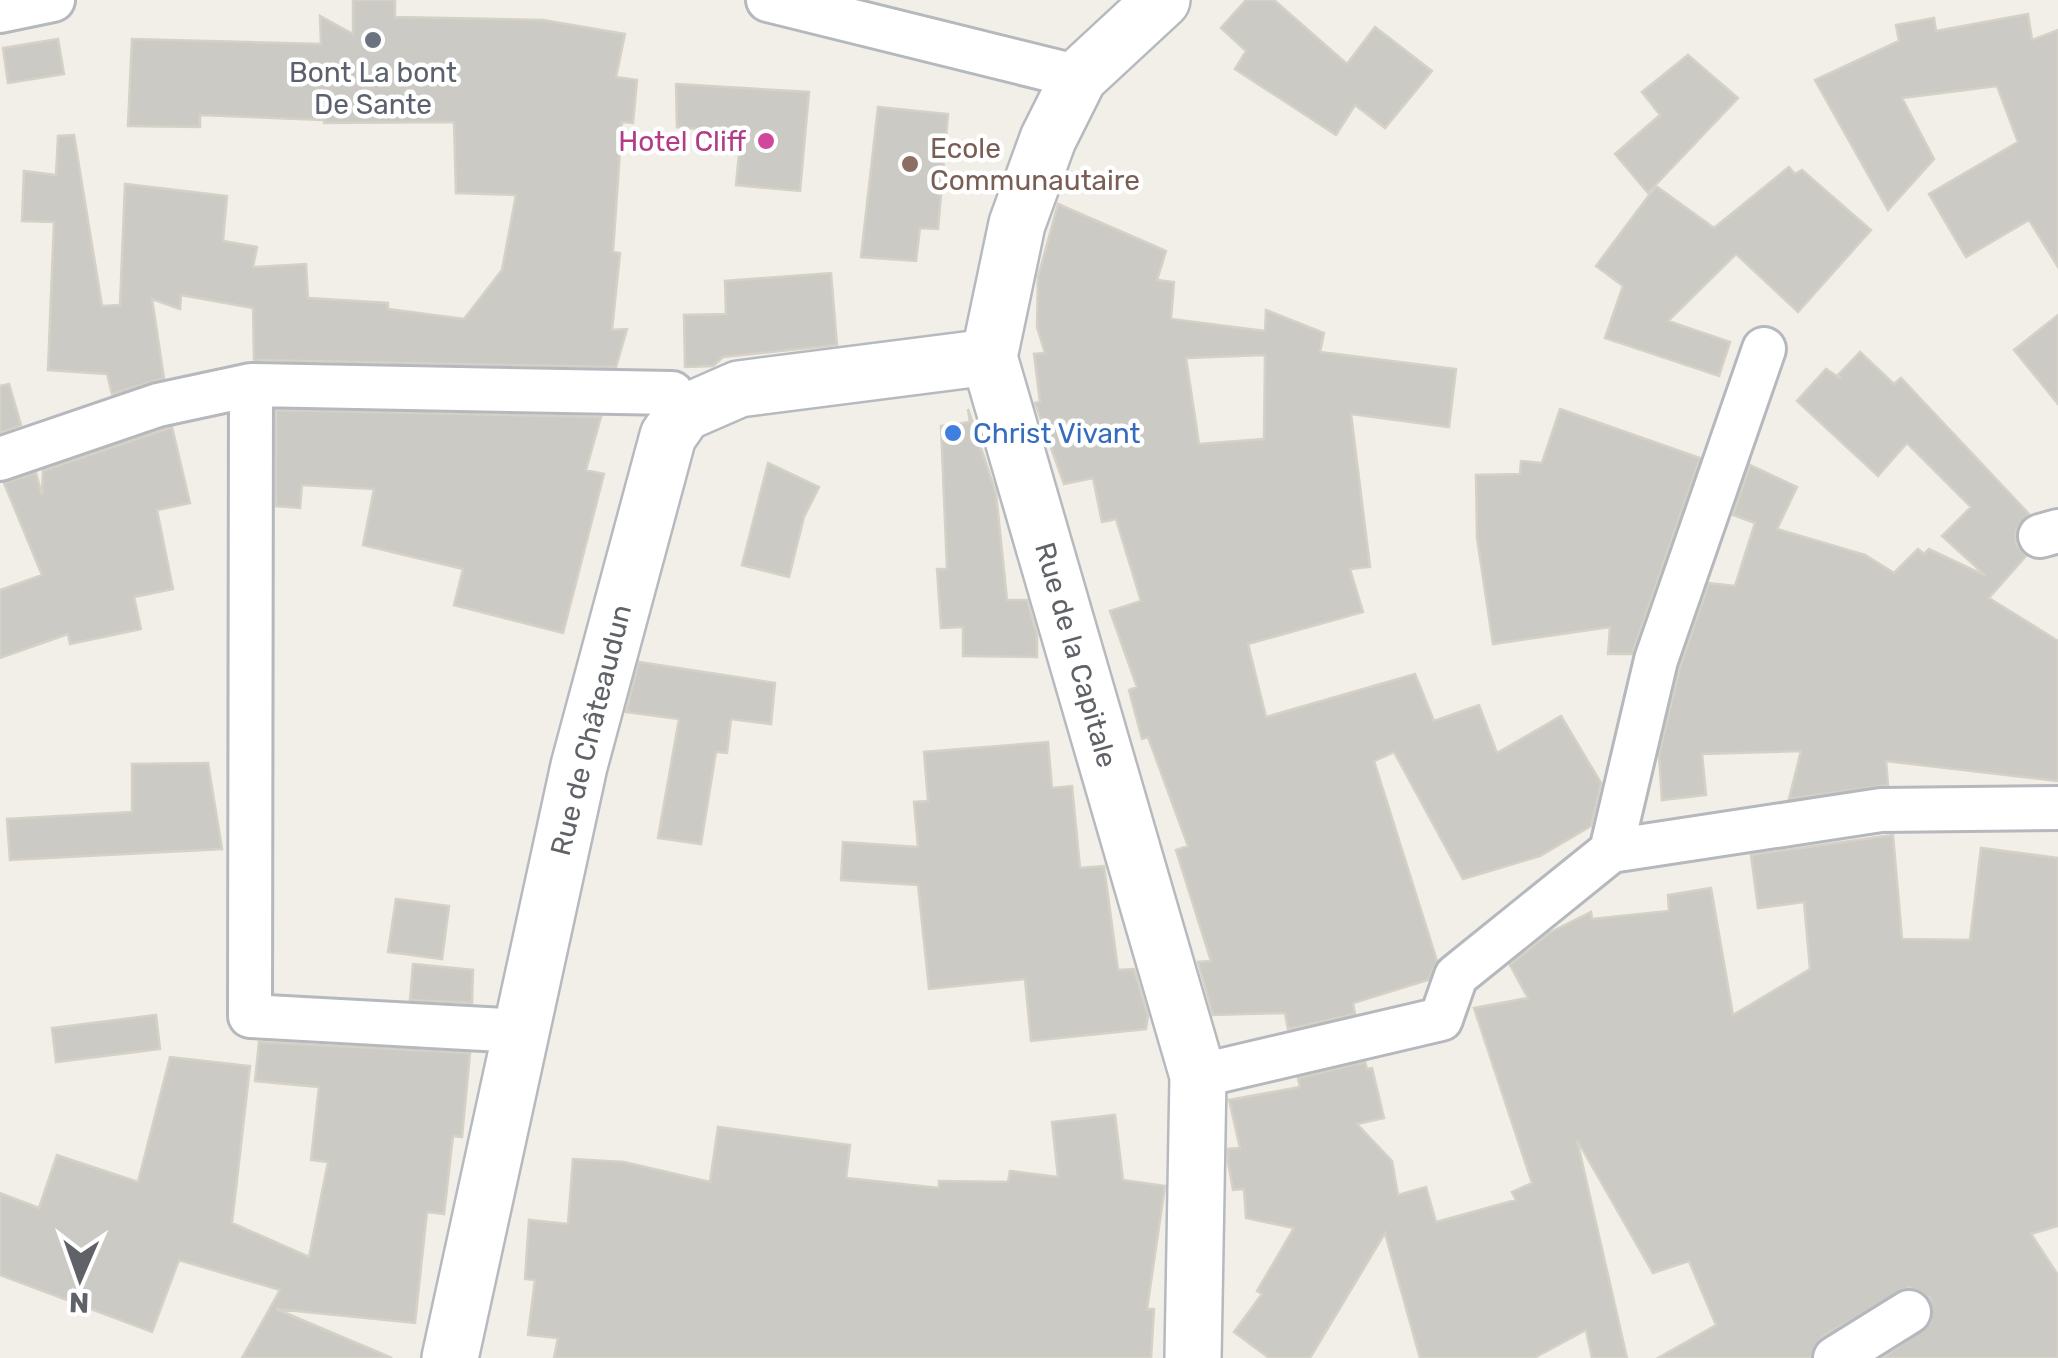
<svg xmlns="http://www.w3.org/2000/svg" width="2058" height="1358" font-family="Rubik,sans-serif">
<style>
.building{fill:#cccac5;stroke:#d6d1c6;stroke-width:2.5;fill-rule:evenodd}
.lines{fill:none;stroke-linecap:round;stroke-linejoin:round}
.street-casing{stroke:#b5b8bc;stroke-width:48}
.secondary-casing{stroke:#b6babf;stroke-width:60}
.street{stroke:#fff;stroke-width:42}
.secondary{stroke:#fff;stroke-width:55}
.worship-dot{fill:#6b7280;stroke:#fff;stroke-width:4}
.hotel-dot{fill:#d1479c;stroke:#fff;stroke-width:4}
.education-dot{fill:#8d6e63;stroke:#fff;stroke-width:4}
.shop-dot{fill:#3f7fe0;stroke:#fff;stroke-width:4}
.labels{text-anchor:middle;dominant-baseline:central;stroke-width:9;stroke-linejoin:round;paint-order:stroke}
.worship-label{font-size:28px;fill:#5b616d;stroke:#fff}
.hotel-label{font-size:28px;fill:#b23c85;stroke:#fff;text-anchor:end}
.education-label{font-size:28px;fill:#785e54;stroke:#fff;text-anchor:start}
.shop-label{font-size:28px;fill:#366cbe;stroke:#fff;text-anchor:start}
.street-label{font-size:28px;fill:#5f6368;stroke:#fff}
</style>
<rect width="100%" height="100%" fill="#f1efe8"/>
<!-- building -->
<path class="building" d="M353 0H395V17L543 20 625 34 616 77 637 80 633 123 622 122 613 252 620 253 612 330 627 329 616 367 254 360 253 308 181 295 180 309 152 299 164 378 112 394 107 374 48 370 54 222 22 221 24 171 56 175 58 136 74 135 102 306 120 305 125 184 227 196 223 241 257 247 253 267 306 264 308 298 388 303V309L464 319 502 270 516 195 456 193 454 122 324 123V120L200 115V127L128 126 132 39 321 44 320 16 353 34Z
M1246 0H1274L1347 64 1375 27 1432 71 1385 128 1355 105 1336 135 1235 69 1246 51 1221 28Z
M2028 14 2032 40 2058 30V267L2029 220 1966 257 1929 194 2018 142 1997 86 1902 98 1934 159 1888 210 1815 80 1899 41 1896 25 1934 18 1936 31Z
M58 39 64 74 8 83 3 48Z
M1688 55 1738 98 1648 193 1615 154 1660 115 1642 92Z
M676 84 809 92 800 191 736 185 741 133 677 127Z
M878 107 948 114 938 229 920 228 916 261 861 257Z
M1789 167 1795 174 1802 170 1871 230 1798 312 1736 254 1668 321 1730 342 1719 376 1605 338 1623 286 1596 266 1656 186 1714 228Z
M1058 204 1166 251 1157 280 1174 282 1171 319 1265 331 1266 310 1324 333 1320 352 1456 369 1449 427 1351 414 1370 567 1350 569 1363 612 1248 644 1266 717 1415 674 1434 721 1479 705 1497 753 1561 716 1601 783 1591 826 1540 856 1463 879 1394 752 1374 761 1437 961 1428 980 1353 1003 1355 1014 1288 1029 1285 1013 1213 1015 1198 962 1211 961 1176 850 1188 846 1148 737 1142 739 1129 690 1137 687 1110 611 1141 601 1116 519 1102 522 1093 478 1064 484 1035 403 1040 402 1034 354 1045 353 1037 327 1038 277ZM1265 355 1264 439 1199 444 1186 358Z
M831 273 837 345 723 357 713 366 685 367 684 315 726 314 725 281Z
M2058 315V404L2014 350Z
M1860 352 1894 384 1901 378 2029 514 2016 531V544L2026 556 1989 598 2058 641V781L1886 761 1888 785 1789 799 1801 751 1702 754 1706 795 1662 800 1659 755 1680 667 1709 583 1735 586 1755 523 1733 515 1750 465 1797 487 1777 529 1865 555 1894 573 1918 549 1924 554 1929 549 1986 576 1942 536 1971 507 1907 443 1878 476 1797 401 1826 369 1841 379 1838 375Z
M9 384 21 425 0 433V386Z
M968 409 996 493 1007 600H1027L1037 635V657L963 656V627L941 628 937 569H947L941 426 970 422Z
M1560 409 1700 458 1632 654H1608L1610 627 1493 644 1477 538 1476 475 1520 474 1521 461 1542 463Z
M276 410 601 417 586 470 604 474 563 633 454 605 463 569 363 545 374 489 302 485 300 508 276 506Z
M172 427 190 503 157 510 173 589 134 597 141 629 70 644 68 634 0 658V590L42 575 4 483 36 473 42 495 43 471Z
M768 463 819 487 804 517 789 577 742 565Z
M639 662 775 683 771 724 731 719 727 753 716 752 701 844 658 838 679 719 626 712Z
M1048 742 1052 788 1072 786 1080 868 1104 866 1118 970 1134 969 1148 1016 1146 1029 1031 1041 1025 979 929 989 918 885 841 880 843 842 918 847 914 802 928 801 924 752Z
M208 763 222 849 10 860 7 819 132 812V764Z
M1893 835 1902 939 1970 940 1981 848 2058 858V1226L2031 1234 2058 1275V1358H1882L1931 1323 1930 1298 1909 1287 1822 1337 1810 1358H1658L1716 1325 1689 1261 1653 1273 1577 1140 1627 1358H1592L1586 1330 1534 1358H1420L1385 1233 1310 1358H1269L1234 1332 1262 1294 1257 1291 1294 1228 1246 1218 1244 1189 1233 1190 1228 1162V1149L1240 1148 1229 1100 1300 1087 1298 1078 1365 1062 1367 1069 1372 1068 1384 1118 1357 1124 1392 1161 1398 1195 1426 1187 1436 1222 1516 1200 1512 1192 1532 1183 1474 1008 1528 998 1510 965 1549 933 1591 912 1592 919 1669 911 1668 895 1711 888 1733 1015 1810 969 1804 902 1758 908 1751 855Z
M396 899 449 906 442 959 388 952Z
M413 964 473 970 472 1003 410 1000Z
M156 1015 160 1049 56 1062 52 1028Z
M259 1042 470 1053 462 1137 453 1136 444 1214 427 1212 415 1323 276 1309 392 1358H242L280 1290 179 1260 152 1332 0 1275V1193L39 1208 57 1155 138 1182 170 1057 250 1066 232 1223 309 1257 328 1162 311 1160 319 1087 255 1081Z
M1115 1115 1123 1180 1165 1186 1147 1309H1154L1151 1358H554L558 1338 528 1335 535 1280 525 1279 529 1220 568 1224 573 1159 624 1162 710 1182 718 1127 850 1145 846 1178 939 1188V1181L1008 1182 1010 1171 1058 1177 1052 1122Z"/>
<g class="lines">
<defs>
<path id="street" d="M768 0 1079 77
M0 11 53 0
M251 385 250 1016 521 1031
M0 459 158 405 251 385 672 393 684 413
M2040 536 2058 531
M1611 851 1656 660 1764 349
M1198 1076 1441 1019 1456 976 1611 851 1881 810 2058 808
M1835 1358 1909 1312"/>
<path id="secondary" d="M1162 0 1079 77 1048 139 1017 224 989 357 1198 1076 1193 1358
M450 1358 579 766 668 436 684 413 739 389 989 357"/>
</defs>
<!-- street casing -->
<use href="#street" class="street-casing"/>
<!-- secondary casing -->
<use href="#secondary" class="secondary-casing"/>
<!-- street -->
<use href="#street" class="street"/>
<!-- secondary -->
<use href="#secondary" class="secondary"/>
</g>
<!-- markers -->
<circle class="worship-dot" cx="373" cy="40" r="10"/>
<circle class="hotel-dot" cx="766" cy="141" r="10"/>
<circle class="education-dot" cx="910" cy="164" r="10"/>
<circle class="shop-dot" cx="953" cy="433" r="10"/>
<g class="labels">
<!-- worship labels -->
<g class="worship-label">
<text x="373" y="72">Bont La bont<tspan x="373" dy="32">De Sante</tspan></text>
</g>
<!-- hotel labels -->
<g class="hotel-label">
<text x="746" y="141">Hotel Cliff</text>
</g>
<!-- education labels -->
<g class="education-label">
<text x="930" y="148">Ecole<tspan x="930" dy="32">Communautaire</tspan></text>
</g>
<!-- shop labels -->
<g class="shop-label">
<text x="973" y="433">Christ Vivant</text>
</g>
<!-- street labels -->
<g class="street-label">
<text transform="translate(1076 655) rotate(74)">Rue de la Capitale</text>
<text transform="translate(591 730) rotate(-76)">Rue de Châteaudun</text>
</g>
</g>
<!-- north arrow -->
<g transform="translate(80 1278) rotate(182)" stroke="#ffffff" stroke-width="8" paint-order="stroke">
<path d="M0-8L18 38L0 25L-18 38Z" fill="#5f6368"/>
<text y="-15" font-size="28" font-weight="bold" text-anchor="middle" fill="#5f6368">N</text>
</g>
</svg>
